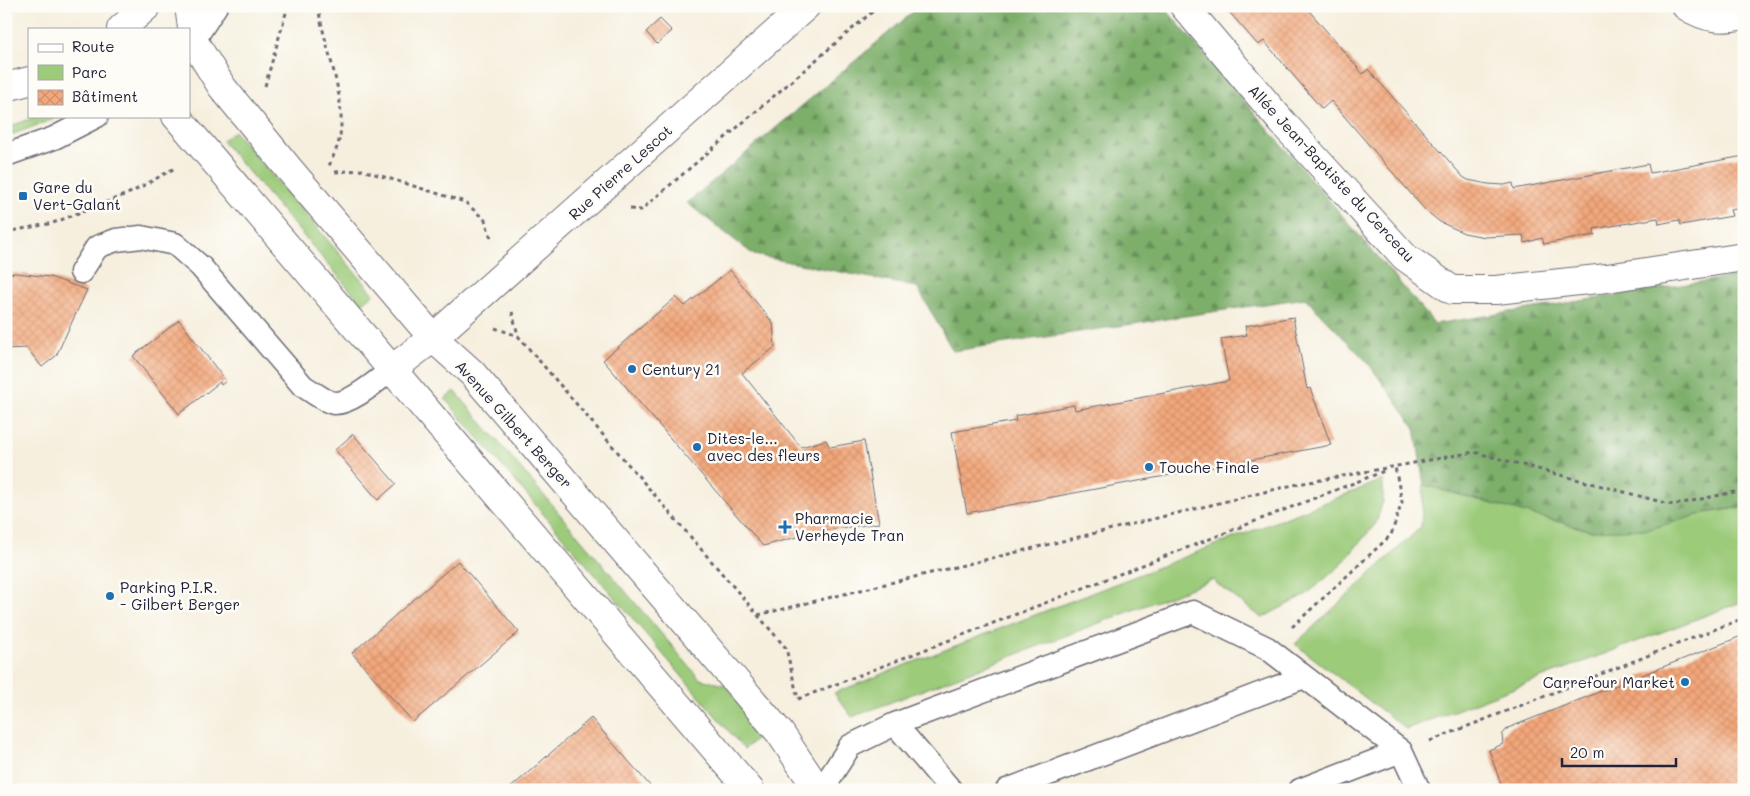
<svg xmlns="http://www.w3.org/2000/svg" width="1750" height="796" font-family="Mali,sans-serif">
<style>
.green{fill:#9ccb7a;stroke:#5f765a}
.forest{fill:url(#forest-firs);stroke:#506852}
.building{fill:url(#building-cross-hatch)}
.lines{fill:none;stroke-linecap:round;stroke-linejoin:round}
.lane-casing{stroke:#6c6a74;stroke-width:25}
.street-casing{stroke:#6c6a74;stroke-width:30}
.secondary-casing{stroke:#6c6a74;stroke-width:30}
.path{stroke:#6c6a74;stroke-width:3;stroke-dasharray:4 4;stroke-linecap:butt}
.lane{stroke:#fff;stroke-width:22}
.street{stroke:#fff;stroke-width:28}
.secondary{stroke:#fff;stroke-width:28}
.poi-dot{fill:#1f6fb2;stroke:#fdfcf7;stroke-width:2}
.labels{text-anchor:middle;dominant-baseline:central;stroke-width:5;stroke-linejoin:round;paint-order:stroke}
.street-label{font-size:15px;fill:#22223b;stroke:#fdfcf7}
.poi-label{font-size:15px;fill:#22223b;stroke:#fdfcf7;text-anchor:start}
</style>
<defs>
<pattern id="forest-firs" width="22" height="20" patternUnits="userSpaceOnUse" patternTransform="scale(1.25)"><rect width="22" height="20" fill="#7daf6a"/><path d="M5 1l3.5 6h-7zM16 11l3.5 6h-7z" fill="#668e58"/></pattern>
<pattern id="building-cross-hatch" width="8" height="8" patternUnits="userSpaceOnUse" patternTransform="scale(1.25)"><rect width="8" height="8" fill="#f3a77a"/><path d="M0 0l8 8M0 8l8-8" fill="none" stroke="#d08f6a"/></pattern>
</defs>
<rect width="100%" height="100%" fill="#fdfcf7"/>
<filter id="ink" filterUnits="userSpaceOnUse"><feTurbulence type="fractalNoise" baseFrequency=".02" numOctaves="2"/><feDisplacementMap in="SourceGraphic" scale="10" xChannelSelector="R" yChannelSelector="G"/><feConvolveMatrix kernelMatrix="1 2 1 2 8 2 1 2 1" color-interpolation-filters="sRGB"/></filter>
<filter id="wash" filterUnits="userSpaceOnUse"><feTurbulence type="fractalNoise" baseFrequency=".0096" numOctaves="4" result="noise"/><feDisplacementMap in="SourceGraphic" scale="20" xChannelSelector="R" yChannelSelector="G"/><feGaussianBlur stdDeviation="1.12" result="paint"/><feColorMatrix in="noise" values="0 0 0 0 0 0 0 0 0 0 0 0 0 0 0 0 0 1.4 0 .05"/><feComposite in="paint" operator="in"/></filter>
<g filter="url(#wash)">
<rect width="100%" height="100%" fill="#f6efde"/>
<!-- green -->
<path class="green" d="M38 116H61L6 137V128Z
M234 131 374 294 362 304 222 141Z
M455 391 700 679 725 685 765 733 744 749 445 399Z
M1383 480V501L1376 523 1341 565 1307 594 1262 618 1212 580 852 717 834 693Z
M1424 485 1592 531 1744 507V601L1406 729 1295 644 1421 527Z"/>
<!-- forest -->
<path class="forest" d="M920 6H1163L1435 324 1744 275V507L1709 512 1650 529 1592 531 1424 485 1415 428 1368 363 1305 298 953 351 917 287 754 255 687 203Z"/>
<g id="blocks">
<!-- building -->
<path class="building" d="M1224 6H1305L1363 74 1368 69 1463 177 1468 180 1488 184 1504 185 1513 183 1514 189 1648 164 1650 173 1744 156V208L1730 210 1732 216 1681 225 1679 220 1659 224 1658 218 1594 229 1595 235 1544 244 1542 238 1525 243 1523 235 1485 237 1464 233 1440 222 1425 210 1331 101 1322 109 1264 41 1258 45Z
M660 19 672 31 657 44 646 32Z
M730 270 773 323 775 347 742 373 801 447 826 440 830 447 864 441 879 523 820 531 763 546 603 360 676 297 685 306Z
M16 273 50 277 87 290 56 356 42 367 27 348 6 349V274Z
M1293 317 1307 389 1310 388 1331 445 967 513 952 432 1016 421 1015 416 1074 405 1075 410 1229 381 1221 339 1247 335 1245 326Z
M179 320 226 381 221 385 220 382 179 414 133 356Z
M353 434 396 484 378 500 335 450Z
M458 561 519 632 413 722 352 653Z
M1744 635V790H1503L1489 750 1503 744 1502 735 1508 728Z
M591 718 652 788 508 790Z"/>
</g>
</g>
<g filter="url(#ink)">
<use href="#blocks" fill-opacity="0" stroke="#6c6a74" stroke-width="1"/>
<g class="lines">
<defs>
<path id="lane" d="M189 48 216 6
M6 155 54 138 97 116
M81 272 97 247 116 240 141 237 175 244 201 267 303 386C310 390 325 402 334 403 351 404 378 380 391 370
M895 724 951 790
M827 790 830 777 850 746 895 724 1193 612 1267 648 1401 751 1419 790
M1007 790 1304 677
M1300 790 1401 751"/>
<path id="street" d="M1184 6 1282 122 1405 257 1452 290H1496L1607 278 1744 257
M1686 6C1707 19 1721 20 1744 15
M433 338 806 6"/>
<path id="secondary" d="M189 6 194 42 222 87 289 169 433 338 472 373 780 733 818 790
M121 29 147 6
M6 87 29 81
M176 116 750 790
M391 370 433 338"/>
</defs>
<!-- lane casing -->
<use href="#lane" class="lane-casing"/>
<!-- street casing -->
<use href="#street" class="street-casing"/>
<!-- secondary casing -->
<use href="#secondary" class="secondary-casing"/>
<!-- path -->
<path class="path" d="M318 6C324 48 350 103 338 144 336 151 332 159 329 166
M265 86 288 6
M335 172 362 170 465 202 485 220 492 241
M630 209 641 210 879 6
M6 232 53 223 132 192 175 168
M512 312 518 335
M495 328 518 336 786 648 798 699
M758 615 1293 485 1474 452 1673 505 1744 490
M1292 627 1391 535 1402 502 1395 467
M798 699 1387 470
M1430 741 1744 618"/>
<!-- lane -->
<use href="#lane" class="lane"/>
<!-- street -->
<use href="#street" class="street"/>
<!-- secondary -->
<use href="#secondary" class="secondary"/>
</g>
</g>
<!-- markers -->
<g class="poi-dot">
<rect x="18" y="191" width="10" height="10" rx="2.5"/>
<circle cx="632" cy="369" r="5"/>
<circle cx="697" cy="447" r="5"/>
<circle cx="1149" cy="467" r="5"/>
<path d="M782.5 519.5h5v5h5v5h-5v5h-5v-5h-5v-5h5z"/>
<circle cx="110" cy="596" r="5"/>
<circle cx="1685" cy="682" r="5"/>
</g>
<g class="labels">
<!-- street labels -->
<g class="street-label">
<text transform="translate(620 172) rotate(-42)">Rue Pierre Lescot</text>
<text transform="translate(1332 173) rotate(47)">Allée Jean-Baptiste du Cerceau</text>
<text transform="translate(514 424) rotate(48)">Avenue Gilbert Berger</text>
</g>
<!-- poi labels -->
<g class="poi-label">
<text x="33" y="187">Gare du<tspan x="33" dy="17">Vert-Galant</tspan></text>
<text x="642" y="369">Century 21</text>
<text x="707" y="438">Dites-le...<tspan x="707" dy="17">avec des fleurs</tspan></text>
<text x="1159" y="467">Touche Finale</text>
<text x="795" y="518">Pharmacie<tspan x="795" dy="17">Verheyde Tran</tspan></text>
<text x="120" y="587">Parking P.I.R.<tspan x="120" dy="17">- Gilbert Berger</tspan></text>
<text x="1675" y="682" text-anchor="end">Carrefour Market</text>
</g>
</g>
<!-- margin -->
<rect width="1750" height="796" fill="none" stroke="#fdfcf7" stroke-width="25"/>
<!-- legend -->
<rect x="28" y="28" width="162" height="90" fill="#fdfcf7" stroke="#a5a5ac"/>
<rect x="38" y="44" width="25" height="8" fill="#ffffff" stroke="#a5a5ac"/>
<text x="72" y="52" font-size="15" fill="#22223b">Route</text>
<rect x="38" y="65" width="25" height="15" fill="#9ccb7a" stroke="#a5a5ac"/>
<text x="72" y="78" font-size="15" fill="#22223b">Parc</text>
<rect x="38" y="90" width="25" height="15" fill="url(#building-cross-hatch)" stroke="#a5a5ac"/>
<text x="72" y="102" font-size="15" fill="#22223b">Bâtiment</text>
<!-- scale -->
<path d="M1562 758v8h114v-8" fill="none" stroke="#22223b" stroke-width="2.5"/>
<text x="1570" y="758" font-size="15" fill="#22223b" stroke="#fdfcf7" stroke-width="4" paint-order="stroke">20 m</text>
</svg>
